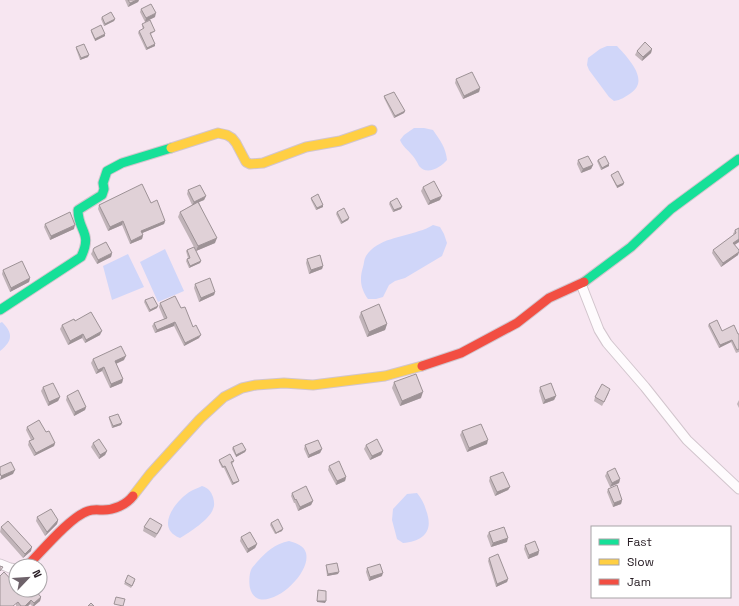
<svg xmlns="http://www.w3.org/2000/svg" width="739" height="606" font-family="'Space Grotesk',sans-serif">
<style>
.water{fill:#d0d6f9}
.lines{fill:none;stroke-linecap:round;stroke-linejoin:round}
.street-casing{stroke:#d2c5cd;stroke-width:11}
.fast-casing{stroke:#d2c5cd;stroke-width:11}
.slow-casing{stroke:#d2c5cd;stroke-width:11}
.jam-casing{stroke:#d2c5cd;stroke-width:11}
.street{stroke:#fefbfd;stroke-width:9}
.fast{stroke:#16e098;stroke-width:9}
.slow{stroke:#ffcf43;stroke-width:9}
.jam{stroke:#f24e42;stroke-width:9}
.wall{fill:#c1b4b9}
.shaded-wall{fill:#9d9296}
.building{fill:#e0d1d7;stroke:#9d9296}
</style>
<rect width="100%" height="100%" fill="#f7e6f1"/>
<!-- water -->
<path class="water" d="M607 46H617C628 58 650 80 631 93 625 97 621 100 614 101L609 97 589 70 587 65 588 58 600 49Z
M414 128H424L433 130C440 140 446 148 447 160 441 167 427 176 419 166 417 162 415 158 412 155 407 149 403 147 400 140L404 135Z
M433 225 440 227 444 234 447 243 442 256 405 278 395 281 389 285 383 297 376 299H368C361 289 359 280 363 267 364 264 364 259 366 256 378 238 401 238 419 231 424 230 429 227 433 225Z
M165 249 184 291 158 302 140 262Z
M128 254 144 287 112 300 103 266Z
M2 322C14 334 12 341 0 351V323Z
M202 486C208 488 211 491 213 497 214 501 215 505 213 509 210 519 189 533 180 538 154 528 176 500 191 491 194 489 199 488 202 486Z
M417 493C421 498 424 503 426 510 434 531 424 541 403 543L397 539 392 520 393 509 407 494Z
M289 541C295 543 304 545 306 553 311 572 278 604 259 599 255 598 251 593 250 588 249 583 249 575 251 570 252 567 255 565 257 562 267 551 275 544 289 541Z"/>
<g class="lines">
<defs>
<path id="street" d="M581 284 599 330 607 343 645 387 687 440 739 489
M0 564 10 568 16 569"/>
<path id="fast" d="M584 282 631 247 671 209 739 159
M0 310 81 257C93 232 78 232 78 210L102 195 104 189 103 183 107 171 122 163 171 148"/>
<path id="slow" d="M171 148 218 133 227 135 232 138 236 143 246 162 250 164 263 163 306 147 340 141 372 130
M133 496 150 474 200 419 224 397 242 388 256 385 284 383 313 385 385 376 422 366"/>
<path id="jam" d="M422 366 461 353 517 323 549 298 584 282
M27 566C42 551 70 517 88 511 93 509 99 510 103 510 114 510 126 505 133 496"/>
</defs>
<!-- street casing -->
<use href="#street" class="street-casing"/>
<!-- fast casing -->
<use href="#fast" class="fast-casing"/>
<!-- slow casing -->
<use href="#slow" class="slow-casing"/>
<!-- jam casing -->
<use href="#jam" class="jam-casing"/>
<!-- street -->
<use href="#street" class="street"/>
<!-- fast -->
<use href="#fast" class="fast"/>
<!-- slow -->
<use href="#slow" class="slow"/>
<!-- jam -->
<use href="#jam" class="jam"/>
</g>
<!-- wall -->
<path class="wall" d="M125 0H139L138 2 128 7Z
M141 9 155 17 145 22 140 12Z
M102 17 115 19 114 21 104 26 101 19Z
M142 24 154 32 151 34 155 44V46L146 50 138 33 139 31 143 29 142 26Z
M91 30 105 36 95 41 91 32Z
M76 47 88 57 80 60 76 49Z
M652 49 651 53 642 61 635 55 637 51Z
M456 79 480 88 479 92 463 99 455 83Z
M384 96 405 111 404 113 394 118 384 98Z
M578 160 593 165 591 169 581 173 577 164Z
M598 160 609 166 601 170 597 161Z
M611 175 624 183 623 185 617 188 611 176Z
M423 187 440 200 428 205 421 191Z
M188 190 206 196 204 200 199 202 215 243 196 251 201 261 200 263 189 268 186 261 187 259 188 258 186 251 187 250 194 247 178 217 180 212 192 205 187 194Z
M311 198 323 205V207L316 210 311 200Z
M390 202 401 209 393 212 389 204Z
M151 203 165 221 164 224 142 233 143 235 142 239 130 244 122 225 108 231 98 209 99 205Z
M337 212 349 218 348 220 341 224 336 214Z
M45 224 74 229 50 240 44 227Z
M739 228V242L735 245 739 250 738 255 721 267 712 253 713 250 734 235 733 234 735 230Z
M93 250 112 253 111 257 97 264 91 254Z
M307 259 323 266 322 269 309 274 306 263Z
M3 270 30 278 29 282 10 292 2 274Z
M195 284 215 292 214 295 199 302 194 288Z
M145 300 157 308 149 312 144 302Z
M160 303 181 308 199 338 184 346 174 326 155 333 152 326 154 323 164 319 159 307Z
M361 312 387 324 385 330 367 337 359 317Z
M75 321 100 335 85 343 82 338 68 345 60 329 62 325Z
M709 324 722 331 739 334V352L736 353 731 342 719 348 708 326Z
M93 359 124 360 116 364 123 379 122 383 110 388 102 371 96 374 91 363Z
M394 382 421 398 400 406 392 388Z
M43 387 60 397 58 401 48 406 41 391Z
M540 387 556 396 554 400 543 404 539 391Z
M609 393 602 406 594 401 595 397Z
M67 396 86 407 85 410 74 416 66 400Z
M739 400V408L737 404Z
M109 417 121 425 112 428 109 419Z
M27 427 46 432 55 443 54 446 34 456 28 445 29 441 31 440 26 430Z
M462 431 487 444 467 452 460 435Z
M93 443 107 451 105 455 99 459 91 447Z
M305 445 322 449 320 453 308 458 304 449Z
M366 445 383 451 381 455 370 460 364 449Z
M233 447 246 450 245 452 236 457 232 449Z
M219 460 234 461 233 463 232 464 238 482 232 485 224 468H222L219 462Z
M329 466 346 477 345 481 336 485 328 470Z
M607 472 620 479 619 483 610 487 605 476Z
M490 477 510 487 508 490 495 496 489 481Z
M608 489 622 500 621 504 613 507 607 492Z
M292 493 313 501 311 505 298 511 295 503H294L291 496Z
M37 517 58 520 57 524 45 536 36 521Z
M271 523 282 531 275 534 270 525Z
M162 525 161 529 155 538 143 531 144 527Z
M1 527 31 551 23 558 0 532Z
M489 532 507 542 491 547 487 536Z
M241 537 257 544 255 548 247 553 240 541Z
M525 545 539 551 538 555 528 559 524 549Z
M489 558 508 579 507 582 496 587 488 561Z
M326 565 338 574 327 576 326 567Z
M367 568 382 576 369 581 366 572Z
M135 581 131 588 124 584 125 582Z
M16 590 41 597 40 601 34 606H32L30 604 28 606H16Z"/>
<!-- shaded-wall -->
<path class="shaded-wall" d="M137 0H139L138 2 128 7 130 3Z
M156 13 155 17 145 22 146 18Z
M115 19 114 21 104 26 105 24Z
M105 34V36L95 41V39Z
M155 44V46L146 50 147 48Z
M652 49 651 53 642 61 643 57Z
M89 55 88 57 80 60 81 58Z
M480 88 479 92 463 99 464 96Z
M405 111 404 113 394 118 395 116Z
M609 164V166L601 170 602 168Z
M593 165 591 169 581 173 583 169Z
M624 183 623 185 617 188V186Z
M206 196 204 200 192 205 194 202Z
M442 196 440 200 428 205 430 201Z
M323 205V207L316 210 317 208Z
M402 207 401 209 393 212 394 210Z
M349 218 348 220 341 224 342 222Z
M123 221 122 225 108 231 110 227Z
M165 221 164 224 140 234 141 231Z
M75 225 74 229 50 240 51 236Z
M143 235 142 239 130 244 131 241Z
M217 238 215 243 196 251 198 246Z
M739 239V242L732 246 733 243Z
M739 252 738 255 721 267 723 263Z
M112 253 111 257 97 264 98 260Z
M201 261 200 263 189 268 190 266Z
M323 266 322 269 309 274 311 270Z
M30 278 29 282 10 292 11 288Z
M215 292 214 295 199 302 201 298Z
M158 306 157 308 149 312 150 310Z
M175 322 174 326 155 333 157 330Z
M387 324 385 330 367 337 369 332Z
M102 331 100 335 85 343 86 340Z
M83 334 82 338 68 345 70 341Z
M201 335 199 338 184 346 185 343Z
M732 340 731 342 719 348 720 345Z
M126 356 124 360 113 365 115 361Z
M104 367 102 371 96 374 98 370Z
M123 379 122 383 110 388 111 384Z
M423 392 421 398 400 406 402 401Z
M556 396 554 400 543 404 545 400Z
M60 397 58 401 48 406 49 402Z
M86 407 85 410 74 416 75 412Z
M122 423 121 425 112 428 113 426Z
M488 440 487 444 467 452 469 448Z
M55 443 54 446 34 456 36 453Z
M322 449 320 453 308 458 309 455Z
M246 450 245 452 236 457V455Z
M107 451 105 455 99 459 100 455Z
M383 451 381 455 370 460 372 456Z
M15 470 13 474 0 480 1 476Z
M346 477 345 481 336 485 337 481Z
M620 479 619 483 610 487 612 483Z
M239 481 238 482 232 485 233 483Z
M510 487 508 490 495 496 497 492Z
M622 500 621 504 613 507 614 503Z
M313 501 311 505 298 511 300 507Z
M58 520 57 524 45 536 47 532Z
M283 529 282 531 275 534 276 533Z
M508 538 507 542 491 547 493 543Z
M257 544 255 548 247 553 248 549Z
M32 547 31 551 23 558 25 554Z
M539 551 538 555 528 559 529 555Z
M339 572 338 574 327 576 328 574Z
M383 573 382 576 369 581 370 577Z
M508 579 507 582 496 587 497 584Z
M41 597 40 601 34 606H33L34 603Z
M31 600 30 604 28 606H25Z
M317 601H326L325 603 317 602Z"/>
<!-- building -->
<path class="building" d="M128 0H137L130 3Z
M151 4 156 13 146 18 141 9Z
M111 12 115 19 105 24 102 17Z
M150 20 155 31 150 33 155 44 147 48 139 31 144 28 142 24Z
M101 25 105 34 95 39 91 30Z
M645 42 652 49 643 57 637 51Z
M84 44 89 55 81 58 76 47Z
M472 72 480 88 464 96 456 79Z
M394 92 405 111 395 116 384 96Z
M588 156 593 165 583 169 578 160Z
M605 156 609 164 602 168 598 160Z
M618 171 624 183 617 186 611 175Z
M434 181 442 196 430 201 423 187Z
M142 184 151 203 157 200 165 221 141 231 143 235 131 241 123 221 110 227 99 205Z
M200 185 206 196 194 202 188 190Z
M318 194 323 205 317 208 311 198Z
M397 198 402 207 394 210 390 202Z
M198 202 217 238 198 246 180 212Z
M344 208 349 218 342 222 337 212Z
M70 212 75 225 51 236 45 224Z
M739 228V239L733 243 739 250V252L723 263 713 250 736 233 735 230Z
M106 242 112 253 98 260 93 250 94 248Z
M194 247 201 261 190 266 187 259 190 258 187 250Z
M320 255 323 266 311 270 307 259Z
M22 261 30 278 11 288 3 270Z
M210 278 215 292 201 298 195 284Z
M175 296 181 308 185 307 193 327 196 325 201 335 185 343 175 322 157 330 154 323 167 318 160 303Z
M153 297 158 306 150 310 145 300Z
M379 304 387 324 369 332 361 312Z
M91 312 102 331 86 340 83 334 70 341 62 325 74 319 75 321Z
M717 320 722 331 734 325 738 334H739V349L737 350 732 340 720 345 709 324Z
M121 346 126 356 115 361 123 379 111 384 104 367 98 370 93 359Z
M416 374 423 392 402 401 394 382Z
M53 383 60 397 49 402 43 387Z
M551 383 556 396 545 400 540 387Z
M602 384 610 389 604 402 595 397Z
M78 390 86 407 75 412 67 396Z
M118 414 122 423 113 426 109 417Z
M39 420 46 432 49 431 55 443 36 453 29 441 34 439 27 427Z
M481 424 488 440 469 448 462 431Z
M99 439 107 451 100 455 93 443Z
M377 439 383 451 372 456 366 445Z
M318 440 322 449 309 455 305 445Z
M242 443 246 450 236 455 233 447Z
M230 454 234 461 231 462 239 481 233 483 225 466 223 467 219 460Z
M339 461 346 477 337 481 329 466Z
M11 462 15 470 1 476 0 473V467Z
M615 468 620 479 612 483 607 472Z
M503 472 510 487 497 492 490 477Z
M617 485 622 500 614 503 608 489Z
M306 486 313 501 300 507 296 499 295 500 292 493Z
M51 509 58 520 47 532 37 517Z
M150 518 162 525 157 534 144 527Z
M278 519 283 529 276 533 271 523Z
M8 521 32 547 25 554 1 527Z
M504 527 508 538 493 543 489 532Z
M250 532 257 544 248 549 241 537Z
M535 541 539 551 529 555 525 545Z
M498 554 508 579 497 584 489 558Z
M337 563 339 572 328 574 326 565Z
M380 564 383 573 370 577 367 568Z
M0 566 3 567 0 571Z
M4 572 16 585V590H35L41 597 34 603 31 600 25 606H21L18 602 13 606H0V576Z
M128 575 135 579 132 586 125 582Z
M318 590 326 591V601H317Z
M116 597 125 599 123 606 114 604Z
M91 603 94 606H88Z"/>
<!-- legend -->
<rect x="591" y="526" width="140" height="72" fill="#ffffff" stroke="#a8a4a7"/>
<rect x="599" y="539" width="20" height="6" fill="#16e098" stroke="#a8a4a7"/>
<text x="627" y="546" font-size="12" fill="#251b22">Fast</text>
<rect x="599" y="559" width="20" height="6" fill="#ffcf43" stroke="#a8a4a7"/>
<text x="627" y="566" font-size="12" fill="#251b22">Slow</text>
<rect x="599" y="579" width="20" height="6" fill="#f24e42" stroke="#a8a4a7"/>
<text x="627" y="586" font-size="12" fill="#251b22">Jam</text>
<!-- north arrow -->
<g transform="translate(28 578) rotate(65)"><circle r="19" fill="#ffffff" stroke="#a8a4a7"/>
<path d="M0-3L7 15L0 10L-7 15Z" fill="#6e626a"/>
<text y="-6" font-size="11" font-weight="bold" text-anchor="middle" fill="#251b22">N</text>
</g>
</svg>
